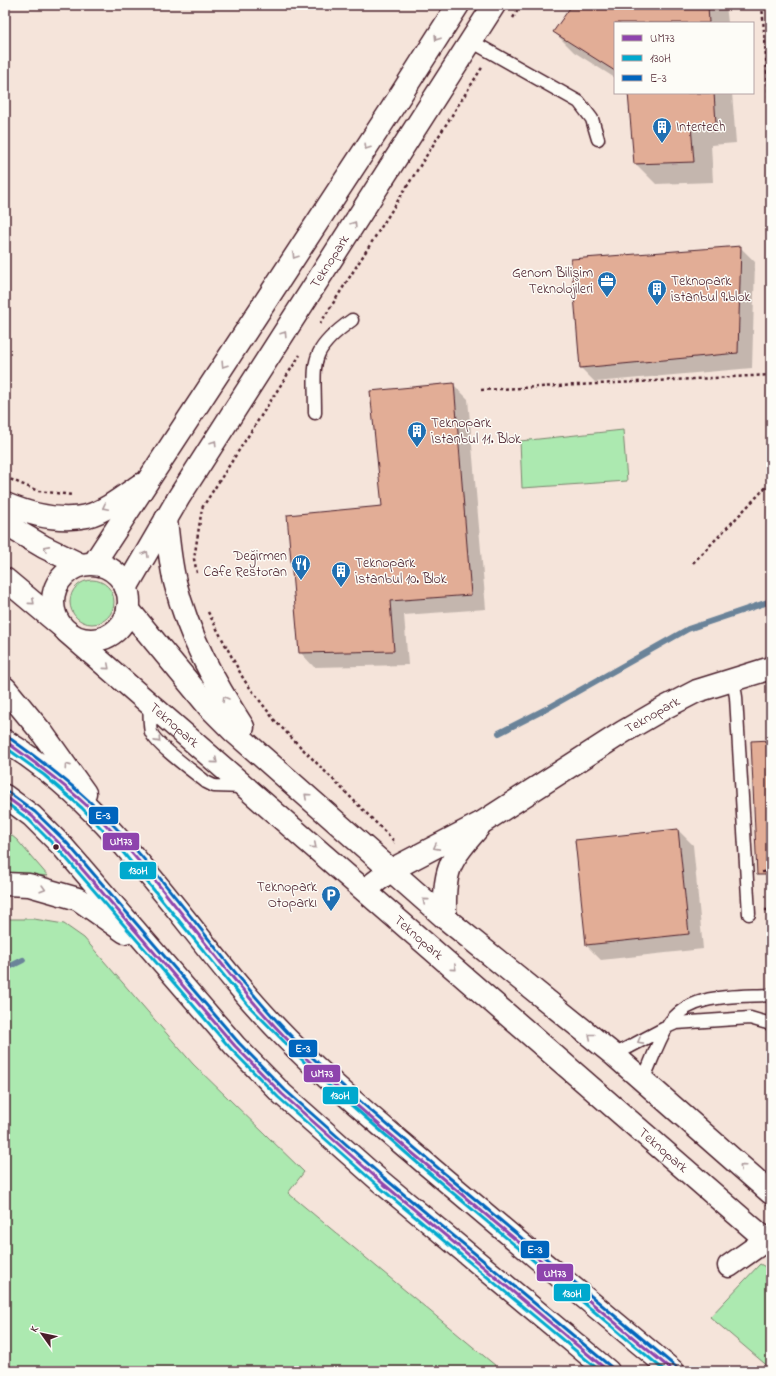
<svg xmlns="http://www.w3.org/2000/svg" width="776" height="1376" font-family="'Indie Flower',sans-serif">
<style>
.green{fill:#ace9b0;stroke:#7b846e}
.shadow{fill:#0003}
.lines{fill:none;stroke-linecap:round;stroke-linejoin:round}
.stream{stroke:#6b8399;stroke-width:6}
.building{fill:#e2ad96;stroke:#4a1f2b}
.lane-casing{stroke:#4a1f2b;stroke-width:15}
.street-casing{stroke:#4a1f2b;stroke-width:25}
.highway-casing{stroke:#4a1f2b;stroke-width:25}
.path{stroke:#4a1f2b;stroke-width:2.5;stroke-dasharray:3 3;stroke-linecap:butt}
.lane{stroke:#fdfcf7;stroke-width:12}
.street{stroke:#fdfcf7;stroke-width:22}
.highway{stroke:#fdfcf7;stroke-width:22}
.bus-1-casing{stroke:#fdfcf7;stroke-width:6}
.bus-2-casing{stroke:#fdfcf7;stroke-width:6}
.bus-3-casing{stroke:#fdfcf7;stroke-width:6}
.bus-1{stroke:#8e44ad;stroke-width:3}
.bus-2{stroke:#00a9ce;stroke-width:3}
.bus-3{stroke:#0065bd;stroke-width:3}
.oneway{stroke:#ac999b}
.bus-dot{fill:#4a1f2b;stroke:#fdfcf7;stroke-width:1.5}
.labels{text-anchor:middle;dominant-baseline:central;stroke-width:3;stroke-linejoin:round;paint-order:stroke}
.poi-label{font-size:14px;fill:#4a1f2b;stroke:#fdfcf7;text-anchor:start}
.street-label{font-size:14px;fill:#4a1f2b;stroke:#fdfcf7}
.line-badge{stroke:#fdfcf7;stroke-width:1.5}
.badge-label{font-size:11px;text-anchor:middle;font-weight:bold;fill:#fff}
</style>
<rect width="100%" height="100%" fill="#f5e4da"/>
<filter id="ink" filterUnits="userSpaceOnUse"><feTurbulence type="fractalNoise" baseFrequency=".025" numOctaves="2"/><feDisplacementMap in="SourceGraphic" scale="8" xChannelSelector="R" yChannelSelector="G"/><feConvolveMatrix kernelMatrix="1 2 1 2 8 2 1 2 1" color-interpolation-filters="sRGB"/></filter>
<g filter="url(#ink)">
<!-- green -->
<path class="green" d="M623 430 627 481 522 488 520 441Z
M70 602a22 22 0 1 1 44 0a22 22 0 1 1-44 0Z
M5 830 17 840 48 876 5 872Z
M5 919H34L64 924 84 938 193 1064 304 1172 288 1193 502 1371H5Z
M760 1264 771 1270V1369L710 1317Z"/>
<!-- shadow -->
<path class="shadow" d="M573 5H726L728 23H615V78L574 52 554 32Z
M629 93H732L736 143 711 145 713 182 656 184 635 163Z
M740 247 755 262 752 368 595 382 581 368Z
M453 384 468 399 486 609 404 615 408 665 314 667 300 652Z
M771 741V879L758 867Z
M678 830 693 845 703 949 601 960 586 945Z"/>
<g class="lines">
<!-- stream -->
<path class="stream" d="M499 733 550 707 688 629 771 601
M5 969 23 960"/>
</g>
<!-- building -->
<path class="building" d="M572 5H708L709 23H615V71L553 32Z
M628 93H714L716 123 691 125 694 162 634 164Z
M741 246 738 353 580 368 571 259Z
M454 383 471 595 390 601 394 651 299 653 287 515 382 506 370 391Z
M771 740V875H757L751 741Z
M678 829 689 934 586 945 575 840Z"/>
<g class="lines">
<defs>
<path id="lane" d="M471 41 579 102 592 119 598 139
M315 413C315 362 307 352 352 320
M733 679 736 697 749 914
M149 704C150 713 149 723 151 732 155 744 195 773 206 782L214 786 244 787
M614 1055 667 1027 676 1023 750 1018 771 1024
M643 1080C651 1063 657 1043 667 1027 687 992 736 997 771 995"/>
<g id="street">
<path d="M5 504C29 514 60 522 87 516 106 511 124 496 140 485"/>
<path d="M166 519C168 540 170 561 175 582 188 635 214 682 243 727"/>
<path d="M5 524 44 547 81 565"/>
<path d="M94 563 391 110 458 5"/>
<circle cx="91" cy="602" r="38"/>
<path d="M5 579 60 625"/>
<path id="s1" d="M126 588 179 497 494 5"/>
<path d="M128 609 209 707 233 731 445 918 614 1055 771 1193"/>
<path id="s2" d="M67 632 771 1244"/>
<path id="s3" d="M365 890 391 870 483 822 623 732 666 707 697 691 771 668"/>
<path d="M445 918C445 901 444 883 450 867 455 853 468 840 478 828"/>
<path d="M729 1266 766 1240"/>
</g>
<path id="highway" d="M5 688 43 734 85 793
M5 741C124 814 191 943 287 1039 332 1085 383 1127 432 1169 512 1237 592 1304 673 1371
M5 796 32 816 63 847 235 1046 282 1094 380 1181 608 1371
M5 884 29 885 78 899 125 932"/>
</defs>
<!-- lane casing -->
<use href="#lane" class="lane-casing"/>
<!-- street casing -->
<use href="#street" class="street-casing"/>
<!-- highway casing -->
<use href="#highway" class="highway-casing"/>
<!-- path -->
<path class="path" d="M762 5 771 123
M513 18 521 5
M320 324 483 66
M481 390 771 375
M5 477 38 491 73 495
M693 563 771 482
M197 573 194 559 202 508 300 355
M208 612 244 680 276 722 395 842 394 843
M762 872 771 871
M765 910H771"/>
<!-- lane -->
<use href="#lane" class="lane"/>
<!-- street -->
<use href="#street" class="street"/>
<!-- highway -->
<use href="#highway" class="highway"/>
<defs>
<path id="bus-1" d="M5 741C33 761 60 781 85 804 160 875 215 965 287 1039 335 1089 389 1133 442 1178 519 1243 596 1307 673 1371
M5 796 32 816 63 847 235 1046 282 1094 380 1181 608 1371"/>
<path id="bus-2" d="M5 747 44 775 82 808 117 845 248 1005 318 1076 429 1173 665 1371
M5 802 29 820 59 850 231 1049 278 1097 377 1185 600 1371"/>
<path id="bus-3" d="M8 737C36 757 63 777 88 800 162 869 219 961 290 1035 338 1085 393 1129 445 1174 522 1239 599 1303 676 1367
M8 792 35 812 67 843 239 1043 285 1090 383 1177 611 1367"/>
</defs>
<!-- bus-1 casing -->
<use href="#bus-1" class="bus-1-casing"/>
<!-- bus-2 casing -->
<use href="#bus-2" class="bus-2-casing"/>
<!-- bus-3 casing -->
<use href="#bus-3" class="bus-3-casing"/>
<!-- bus-1 -->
<use href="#bus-1" class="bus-1"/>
<!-- bus-2 -->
<use href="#bus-2" class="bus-2"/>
<!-- bus-3 -->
<use href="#bus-3" class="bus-3"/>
</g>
<!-- one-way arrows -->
<defs><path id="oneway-chevron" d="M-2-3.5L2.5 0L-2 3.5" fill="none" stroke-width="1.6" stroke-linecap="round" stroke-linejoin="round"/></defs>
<g class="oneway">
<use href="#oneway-chevron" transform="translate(437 38) rotate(122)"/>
<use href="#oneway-chevron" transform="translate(367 147) rotate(123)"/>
<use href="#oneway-chevron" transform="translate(354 224) rotate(-57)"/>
<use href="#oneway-chevron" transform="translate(295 256) rotate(123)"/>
<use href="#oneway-chevron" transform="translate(284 334) rotate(-57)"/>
<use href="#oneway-chevron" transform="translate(224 365) rotate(123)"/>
<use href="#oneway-chevron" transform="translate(214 443) rotate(-57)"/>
<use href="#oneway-chevron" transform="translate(105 507) rotate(153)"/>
<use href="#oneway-chevron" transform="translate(46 548) rotate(-152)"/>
<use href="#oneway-chevron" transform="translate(146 554) rotate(-60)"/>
<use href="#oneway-chevron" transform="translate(32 602) rotate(40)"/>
<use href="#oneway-chevron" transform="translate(107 667) rotate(41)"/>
<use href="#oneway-chevron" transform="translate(225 699) rotate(-121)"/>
<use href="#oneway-chevron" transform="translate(158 740) rotate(48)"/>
<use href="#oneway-chevron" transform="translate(215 761) rotate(41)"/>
<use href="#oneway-chevron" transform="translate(67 766) rotate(-125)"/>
<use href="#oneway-chevron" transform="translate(307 796) rotate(-138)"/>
<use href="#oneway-chevron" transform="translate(314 846) rotate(40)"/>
<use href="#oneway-chevron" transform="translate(436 847) rotate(152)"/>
<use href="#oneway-chevron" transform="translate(43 889) rotate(16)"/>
<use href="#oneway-chevron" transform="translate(425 901) rotate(-139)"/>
<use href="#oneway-chevron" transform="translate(454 968) rotate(41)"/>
<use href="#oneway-chevron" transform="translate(591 1036) rotate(-141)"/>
<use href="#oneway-chevron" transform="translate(640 1041) rotate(151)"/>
<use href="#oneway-chevron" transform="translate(742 1167) rotate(-138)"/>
</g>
</g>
<!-- icons -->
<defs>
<symbol id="building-pin" viewBox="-11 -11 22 30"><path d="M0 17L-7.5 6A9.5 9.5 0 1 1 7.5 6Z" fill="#1f6fb2" stroke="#fdfcf7"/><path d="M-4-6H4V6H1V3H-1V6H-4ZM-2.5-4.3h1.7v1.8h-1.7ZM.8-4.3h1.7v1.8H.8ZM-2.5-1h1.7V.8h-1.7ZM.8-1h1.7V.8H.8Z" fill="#fff"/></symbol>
<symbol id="office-pin" viewBox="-11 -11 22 30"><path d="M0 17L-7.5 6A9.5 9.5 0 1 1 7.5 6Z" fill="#1f6fb2" stroke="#fdfcf7"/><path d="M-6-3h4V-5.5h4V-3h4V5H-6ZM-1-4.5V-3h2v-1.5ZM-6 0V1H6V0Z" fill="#fff"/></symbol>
<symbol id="restaurant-pin" viewBox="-11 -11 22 30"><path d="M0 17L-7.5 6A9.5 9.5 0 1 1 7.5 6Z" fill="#1f6fb2" stroke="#fdfcf7"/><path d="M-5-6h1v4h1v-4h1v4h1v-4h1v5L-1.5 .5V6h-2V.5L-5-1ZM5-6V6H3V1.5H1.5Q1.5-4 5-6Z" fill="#fff"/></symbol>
<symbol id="parking-pin" viewBox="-11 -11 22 30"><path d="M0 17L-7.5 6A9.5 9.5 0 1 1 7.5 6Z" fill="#1f6fb2" stroke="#fdfcf7"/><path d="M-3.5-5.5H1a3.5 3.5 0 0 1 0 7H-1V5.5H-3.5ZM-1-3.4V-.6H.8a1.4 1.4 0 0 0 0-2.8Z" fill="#fff"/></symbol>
</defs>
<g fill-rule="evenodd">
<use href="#building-pin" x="651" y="116" width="22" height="30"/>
<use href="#office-pin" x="596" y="270" width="22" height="30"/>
<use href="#building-pin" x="646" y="278" width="22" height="30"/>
<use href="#building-pin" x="406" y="420" width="22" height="30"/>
<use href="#restaurant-pin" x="290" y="553" width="22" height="30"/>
<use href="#building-pin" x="330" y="560" width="22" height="30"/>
<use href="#parking-pin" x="320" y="884" width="22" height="30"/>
</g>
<!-- markers -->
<circle class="bus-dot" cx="56" cy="847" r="3.5"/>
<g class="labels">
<!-- poi labels -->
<g class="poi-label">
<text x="676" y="127">Intertech</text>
<text x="593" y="273" text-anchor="end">Genom Bilişim<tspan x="593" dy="16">Teknolojileri</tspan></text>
<text x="671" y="281">Teknopark<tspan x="671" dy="16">istanbul 9.blok</tspan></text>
<text x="431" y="423">Teknopark<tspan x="431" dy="16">İstanbul 11. Blok</tspan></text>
<text x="287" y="556" text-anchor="end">Değirmen<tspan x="287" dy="16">Cafe Restoran</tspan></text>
<text x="355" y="563">Teknopark<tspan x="355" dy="16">İstanbul 10. Blok</tspan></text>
<text x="317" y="887" text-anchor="end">Teknopark<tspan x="317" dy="16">Otoparkı</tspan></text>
</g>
<!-- street labels -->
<g class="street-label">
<text stroke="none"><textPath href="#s1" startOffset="385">Teknopark</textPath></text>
<text stroke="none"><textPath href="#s3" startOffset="337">Teknopark</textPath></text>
<text stroke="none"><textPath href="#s2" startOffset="142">Teknopark</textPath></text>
<text stroke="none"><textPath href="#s2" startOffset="466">Teknopark</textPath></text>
<text stroke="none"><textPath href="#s2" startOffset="790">Teknopark</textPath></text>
</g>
</g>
<g class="line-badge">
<rect x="88" y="806" width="31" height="19" rx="4" fill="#0065bd"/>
<rect x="102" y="832" width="38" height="19" rx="4" fill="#8e44ad"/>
<rect x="119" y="861" width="38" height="19" rx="4" fill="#00a9ce"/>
<rect x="288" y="1039" width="30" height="19" rx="4" fill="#0065bd"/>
<rect x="303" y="1064" width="38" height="19" rx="4" fill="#8e44ad"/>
<rect x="322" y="1086" width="37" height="19" rx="4" fill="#00a9ce"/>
<rect x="520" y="1240" width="30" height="19" rx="4" fill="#0065bd"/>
<rect x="536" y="1263" width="38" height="19" rx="4" fill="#8e44ad"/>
<rect x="553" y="1283" width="38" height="19" rx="4" fill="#00a9ce"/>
</g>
<g class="badge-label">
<text x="103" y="819">E-3</text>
<text x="121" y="845">UM73</text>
<text x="138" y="874">130H</text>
<text x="303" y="1052">E-3</text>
<text x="322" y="1077">UM73</text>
<text x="340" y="1099">130H</text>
<text x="535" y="1253">E-3</text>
<text x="555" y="1277">UM73</text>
<text x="572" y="1297">130H</text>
</g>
<!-- margin -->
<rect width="776" height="1376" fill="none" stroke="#fdfcf7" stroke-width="20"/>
<rect x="10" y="10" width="756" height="1356" fill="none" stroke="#4a1f2b" stroke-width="1.5" filter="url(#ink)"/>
<!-- legend -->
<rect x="614" y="22" width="140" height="72" fill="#fdfcf7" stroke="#b5a4a5"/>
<rect x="622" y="35" width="20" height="6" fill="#8e44ad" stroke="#b5a4a5"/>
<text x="650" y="42" font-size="12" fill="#4a1f2b">UM73</text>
<rect x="622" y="55" width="20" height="6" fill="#00a9ce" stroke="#b5a4a5"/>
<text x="650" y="62" font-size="12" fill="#4a1f2b">130H</text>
<rect x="622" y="75" width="20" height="6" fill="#0065bd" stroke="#b5a4a5"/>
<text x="650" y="82" font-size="12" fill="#4a1f2b">E-3</text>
<!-- north arrow -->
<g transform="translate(42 1334) rotate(303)" stroke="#fdfcf7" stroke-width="3" paint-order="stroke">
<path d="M0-3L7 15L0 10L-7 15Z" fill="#4a1f2b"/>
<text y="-6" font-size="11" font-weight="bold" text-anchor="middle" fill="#4a1f2b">K</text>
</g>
</svg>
